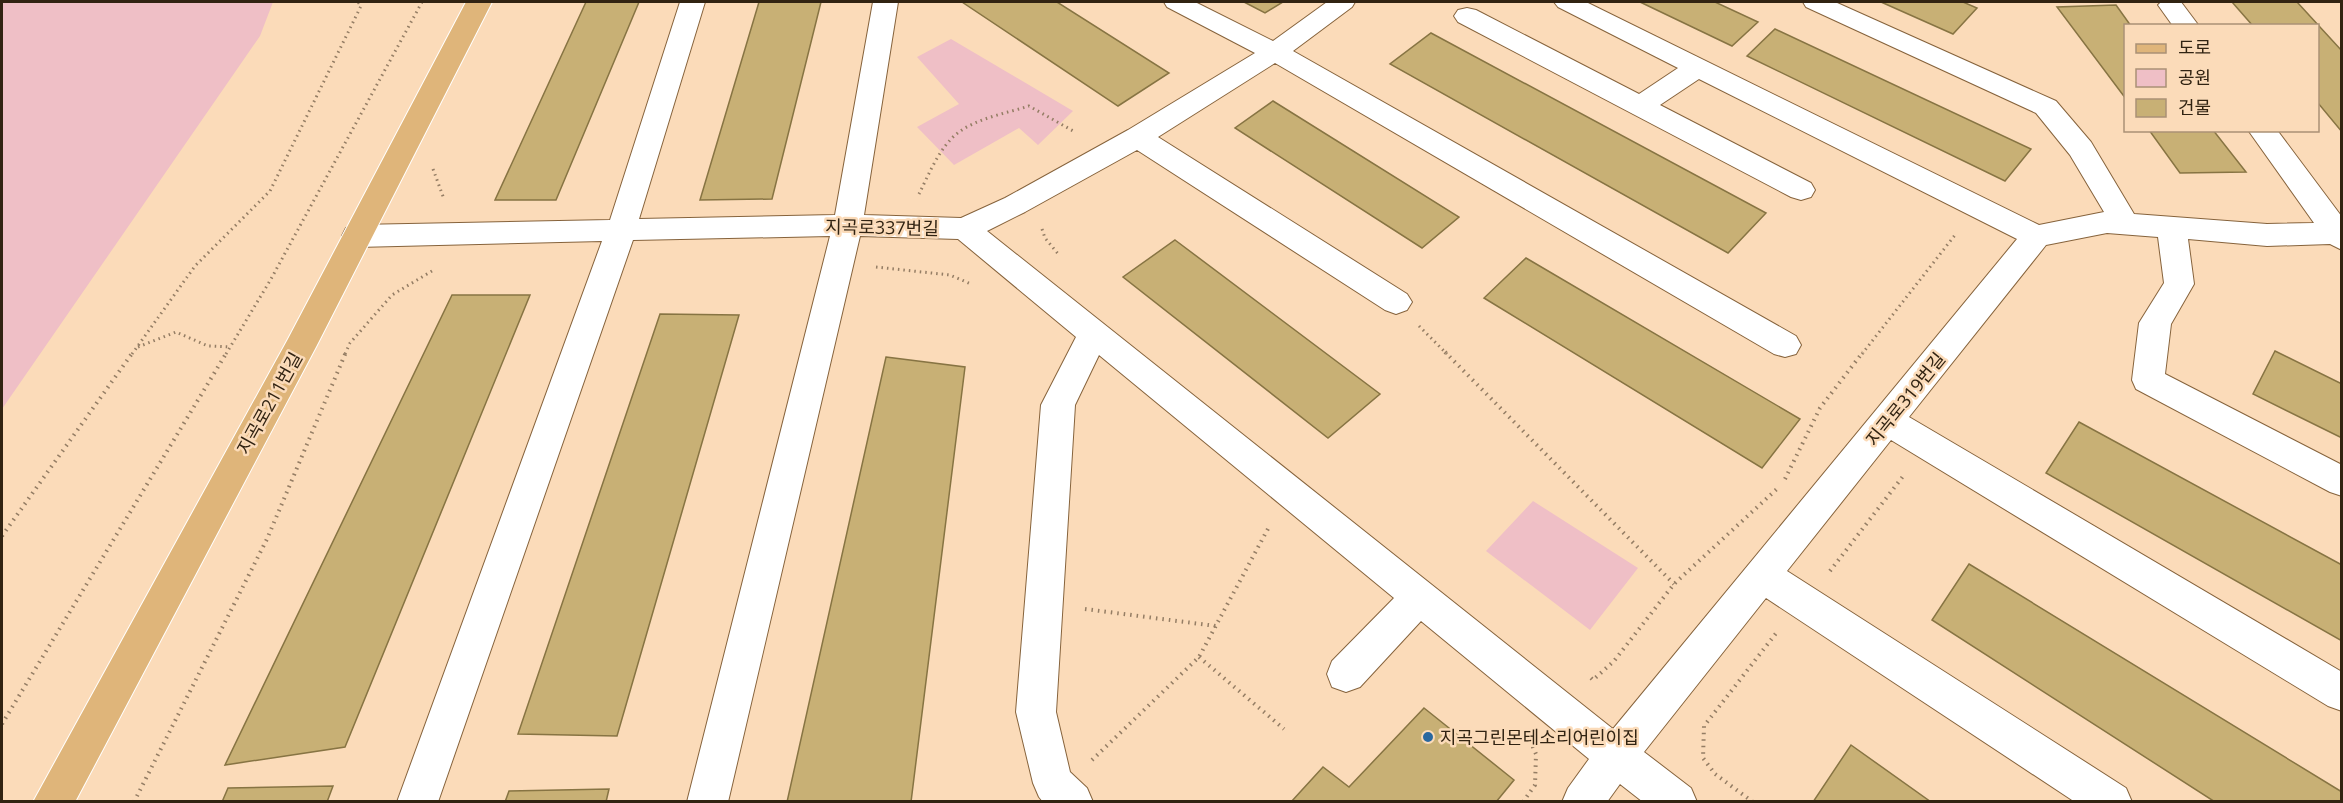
<svg xmlns="http://www.w3.org/2000/svg" width="2343" height="803" font-family="'Open Sans','Noto Sans KR',sans-serif">
<style>
.green{fill:#efbfc6}
.building{fill:#c8b075;stroke:#877443;stroke-width:1.5}
.lines{fill:none;stroke-linecap:round;stroke-linejoin:round}
.minor-casing{stroke:#86633c;stroke-width:2}
.major-casing{stroke:#fff;stroke-width:2}
.path-far1{stroke:#947d64;stroke-width:3;stroke-dasharray:1.5 4;stroke-linecap:butt}
.path{stroke:#947d64;stroke-width:4;stroke-dasharray:1.5 5;stroke-linecap:butt}
.minor{fill:#fff;fill-rule:evenodd}
.major{fill:#dfb57a;fill-rule:evenodd}
.poi-dot{fill:#2a689f;stroke:#fbdbb9;stroke-width:2}
.labels{text-anchor:middle;dominant-baseline:central;stroke-width:5;stroke-linejoin:round;paint-order:stroke}
.street-label{font-size:18px;fill:#312312;stroke:#fbdbb9}
.poi-label{font-size:18px;fill:#312312;stroke:#fbdbb9;text-anchor:start}
</style>
<rect width="100%" height="100%" fill="#fbdbb9"/>
<!-- green -->
<path class="green" d="M2 2H273L260 36 2 409Z
M951 39 1073 111 1038 145 1019 128 954 165 917 127 959 104 917 57Z
M1533 501 1638 568 1590 630 1486 551Z"/>
<!-- building -->
<path class="building" d="M586 2H639L556 200H495Z
M759 2H821L772 199 700 200Z
M962 2H1057L1169 73 1118 106Z
M1244 2H1283L1265 13Z
M1640 2H1715L1758 22 1732 46Z
M1881 2H1963L1977 8 1953 34Z
M2232 2H2297L2342 51V132L2318 103V26H2253Z
M2116 5 2131 26H2126V99L2057 7Z
M1775 29 2031 149 2005 181 1747 56Z
M1431 33 1766 213 1728 253 1390 64Z
M1273 101 1459 217 1422 248 1235 128Z
M2149 130H2213L2246 172 2180 173Z
M1175 240 1380 394 1328 438 1123 277Z
M1526 258 1800 419 1762 468 1484 298Z
M452 295H530L345 747 225 765Z
M660 314 739 315 617 736 518 734Z
M2275 351 2342 384V438L2253 394Z
M886 357 965 367 911 802H787Z
M2079 422 2342 565V641L2046 473Z
M1969 564 2342 792V802H2215L1932 620Z
M1424 708 1514 780 1496 802H1291L1323 767 1349 787Z
M1851 745 1931 802H1813Z
M333 786 327 802H222L228 788Z
M609 789 606 802H505L509 791Z"/>
<g class="lines">
<defs>
<path id="minor" d="M680 2H705L639 219 835 215 873 2H898L864 215 961 218 1005 198 1128 130 1255 53 1167 7 1164 2H1195L1273 41 1327 2H1355L1352 7 1293 51 1796 336 1801 345 1796 354 1785 357 1774 354 1275 63 1158 137 1407 294 1412 302 1407 310 1396 314 1385 310 1137 150 1025 212 987 231 1613 729 2017 239 1699 79 1660 105 1811 183 1815 190 1811 197 1801 200 1791 197 1458 22 1454 16 1458 10 1467 8 1476 10 1639 94 1678 68 1558 7 1554 2H1586L2039 225 2104 212 2070 155 2036 113 1806 7 1803 2H1835L2056 101 2091 142 2134 214 2267 224 2314 223 2248 130H2277L2342 217V250L2330 244 2267 246 2188 239 2194 284 2171 324 2165 374 2342 465V496L2330 492 2136 389 2132 380 2139 323 2164 283 2158 237 2107 233 2046 245 1909 417 2342 672V711L2328 706 1891 440 1787 571 2126 788 2132 802H2075L1766 598 1644 752 1691 788 1697 802H1643L1620 784 1607 802H1562L1568 788 1589 759 1421 621 1360 687 1346 692 1332 687 1327 674 1332 661 1394 598 1099 355 1075 405 1056 712 1070 772 1087 788 1093 802H1043L1039 797 1033 783 1016 712 1041 405 1076 337 958 239 860 236 728 802H687L830 236 633 240 438 802H397L602 241 357 247 346 244 342 236 346 228 357 225 610 220Z
M2161 2H2181L2199 26H2173L2158 5Z"/>
<path id="major" d="M466 2H492L317 345 75 802H33L288 339Z"/>
</defs>
<!-- minor casing -->
<use href="#minor" class="minor-casing"/>
<!-- major casing -->
<use href="#major" class="major-casing"/>
<!-- path-far1 -->
<path class="path-far1" d="M433 169 444 199
M919 194C929 174 940 146 959 132 978 118 1007 113 1029 106L1075 132
M1042 229 1045 238 1059 255
M876 267 950 275 971 284
M1419 326 1447 354
M138 347 176 332 208 346 230 347
M132 354 195 266 270 191 361 6 358 2
M226 354 271 279 422 2
M345 354 350 343 392 295 432 271
M1862 354 1955 235"/>
<!-- path -->
<path class="path" d="M1445 352 1674 584
M1785 479 1820 408 1863 352
M2 536 133 352
M1830 571 1904 475
M1085 609 1216 626
M1199 657 1284 729
M1591 678 1593 680 1614 661 1674 584 1779 487
M2 724 227 352
M1092 760 1199 657 1270 525
M134 802 267 539 346 352
M1523 802 1535 785 1536 754 1532 745
M1753 802 1715 774 1703 758 1704 726 1777 632"/>
<!-- minor -->
<use href="#minor" class="minor"/>
<!-- major -->
<use href="#major" class="major"/>
</g>
<!-- markers -->
<circle class="poi-dot" cx="1428" cy="737" r="6"/>
<g class="labels">
<!-- street labels -->
<g class="street-label">
<text transform="translate(882 227) rotate(1)">지곡로337번길</text>
<text transform="translate(1905 399) rotate(-51)">지곡로319번길</text>
<text transform="translate(269 403) rotate(-61)">지곡로211번길</text>
</g>
<!-- poi labels -->
<g class="poi-label">
<text x="1440" y="737">지곡그린몬테소리어린이집</text>
</g>
</g>
<!-- border -->
<rect width="2343" height="803" fill="none" stroke="#312312" stroke-width="6"/>
<!-- legend -->
<rect x="2124" y="24" width="195" height="108" fill="#fbdbb9" stroke="#aa9176" stroke-width="1.5"/>
<rect x="2136" y="44" width="30" height="9" fill="#dfb57a" stroke="#aa9176" stroke-width="1.5"/>
<text x="2178" y="54" font-size="18" fill="#312312">도로</text>
<rect x="2136" y="69" width="30" height="18" fill="#efbfc6" stroke="#aa9176" stroke-width="1.5"/>
<text x="2178" y="84" font-size="18" fill="#312312">공원</text>
<rect x="2136" y="99" width="30" height="18" fill="#c8b075" stroke="#aa9176" stroke-width="1.5"/>
<text x="2178" y="114" font-size="18" fill="#312312">건물</text>
</svg>
